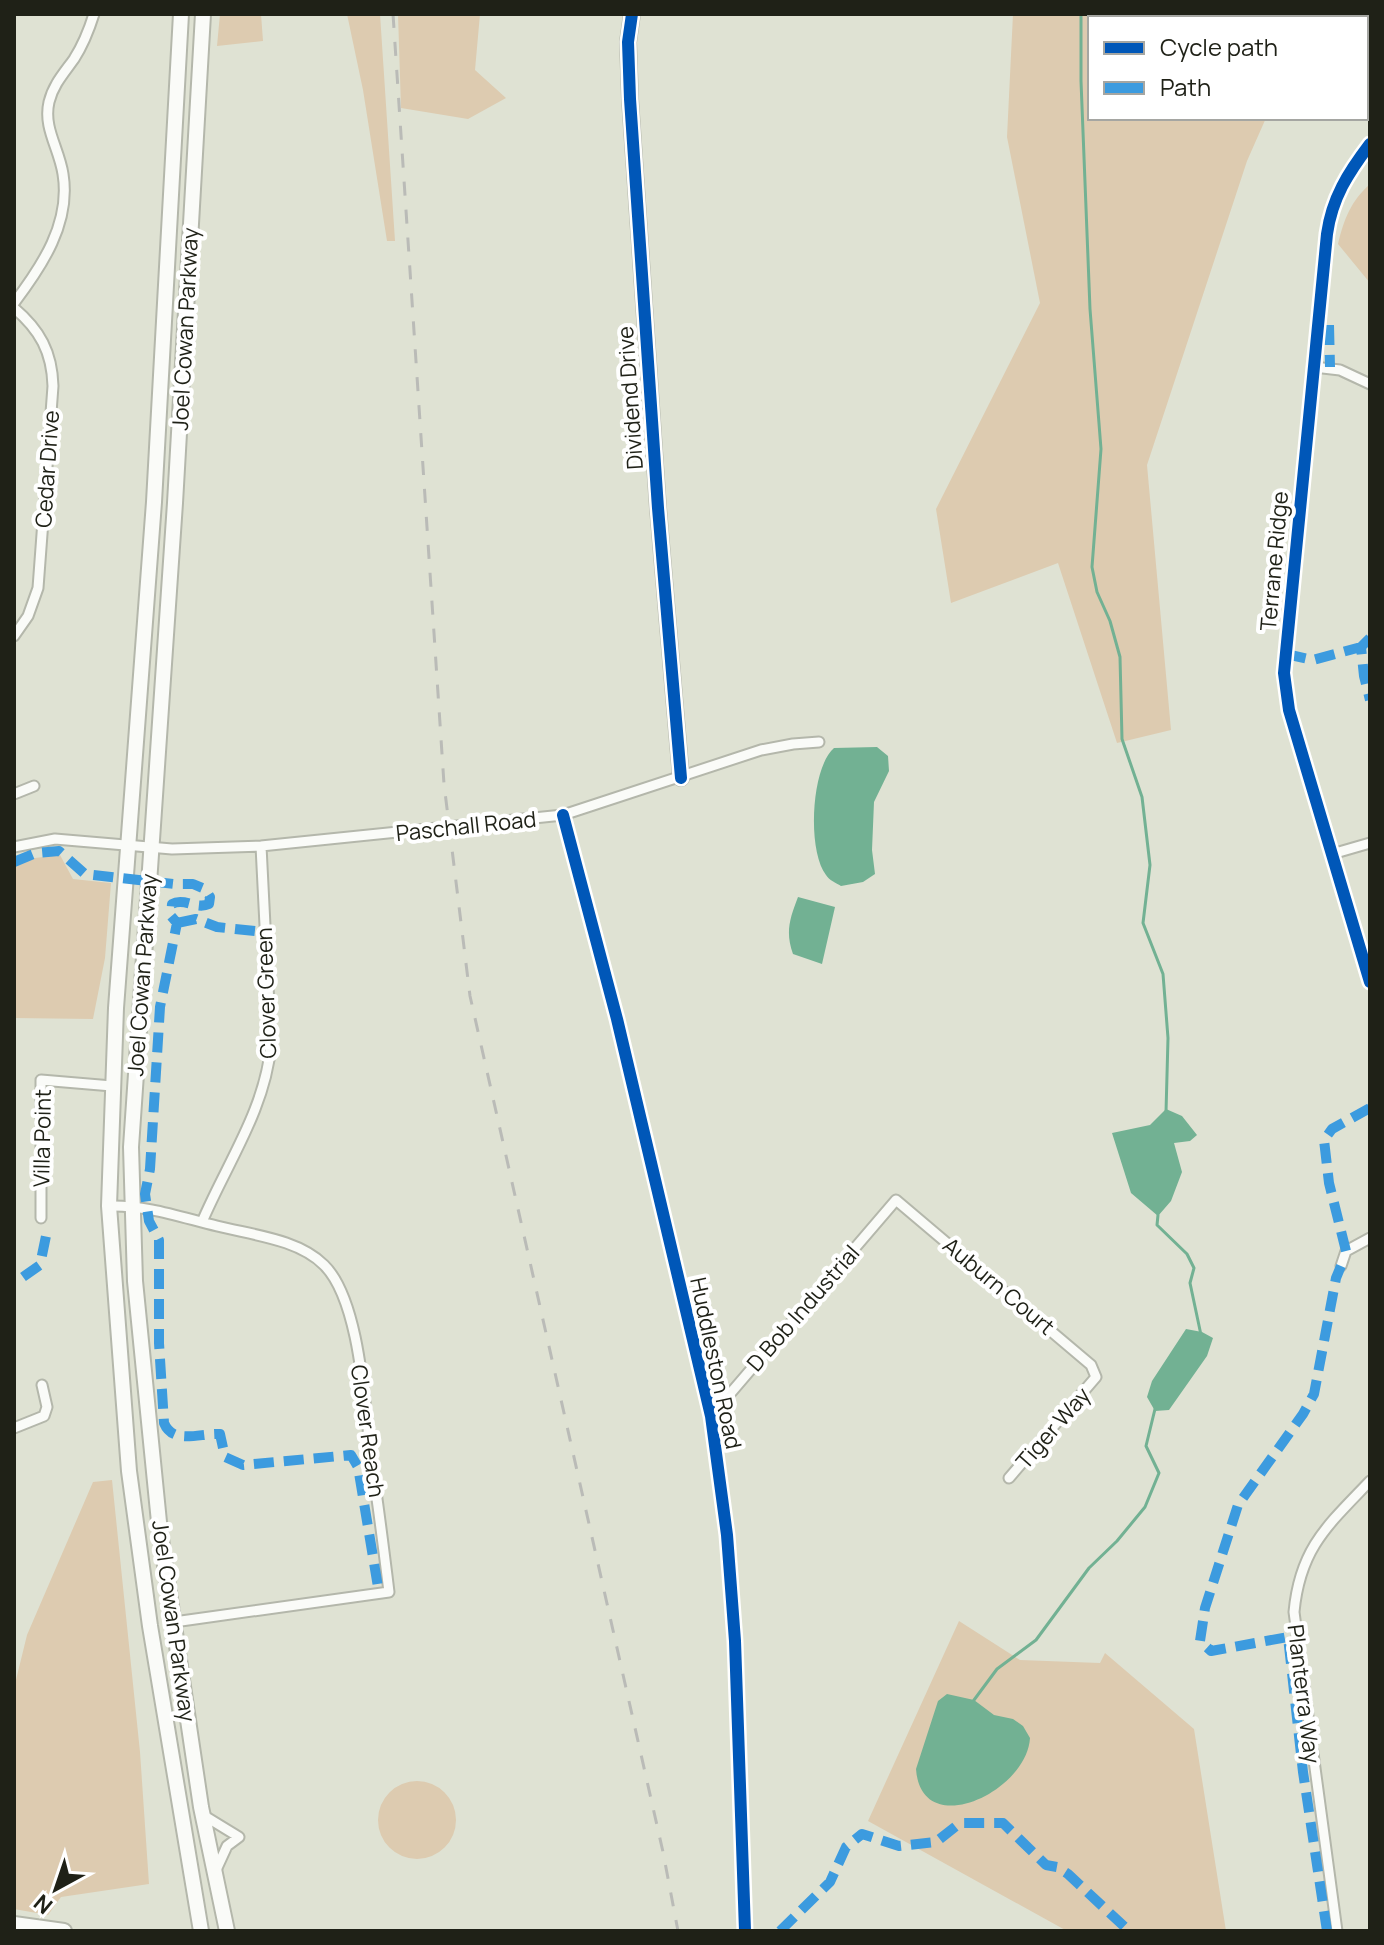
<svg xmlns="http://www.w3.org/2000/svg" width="1384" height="1945" font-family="Manrope,sans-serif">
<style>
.green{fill:#ddcbb0}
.water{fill:#72b193}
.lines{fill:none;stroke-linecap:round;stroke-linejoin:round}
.stream{stroke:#72b193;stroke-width:3}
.street-casing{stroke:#b4b7ab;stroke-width:13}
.secondary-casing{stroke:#b4b7ab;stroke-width:18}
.primary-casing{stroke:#b4b7ab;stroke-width:18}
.street{stroke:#fafbf8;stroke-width:9}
.secondary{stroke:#fafbf8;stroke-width:14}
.primary{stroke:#fafbf8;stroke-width:14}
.rail{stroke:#babbb7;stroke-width:3;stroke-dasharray:14 14;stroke-linecap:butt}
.quiet{stroke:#3c9bdf;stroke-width:10;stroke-dasharray:20 10;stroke-linecap:butt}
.cycleway-casing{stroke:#fff;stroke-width:17}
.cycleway{stroke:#0057b8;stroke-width:12}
.labels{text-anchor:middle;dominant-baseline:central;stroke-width:8;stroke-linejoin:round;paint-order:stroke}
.street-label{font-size:22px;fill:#1f2117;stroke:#fff}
</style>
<rect width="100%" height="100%" fill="#dfe2d3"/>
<!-- green -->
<path class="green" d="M220 14H261L263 41 217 46Z
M347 14H380L395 241H387L363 90Z
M398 14H480L475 70 506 98 468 119 401 108Z
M1013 14H1256L1258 18H1090V118H1266L1247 161 1147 465 1171 730 1117 743 1058 563 951 603 936 509 1040 303 1007 137Z
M1370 184V283L1338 244C1344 219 1351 201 1370 184Z
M60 855 73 879 111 883 105 958 93 1019 14 1018V865L35 858Z
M112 1480 140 1752 149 1884 61 1897 48 1915 14 1909V1688L27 1635 93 1482Z
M959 1621 1020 1660 1100 1663 1105 1653 1194 1729 1226 1931H1067L868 1821Z
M378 1820a39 39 0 1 1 78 0a39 39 0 1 1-78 0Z"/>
<!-- water -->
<path class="water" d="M877 747 888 756 889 771 874 802 872 850 875 874 863 882 841 886C836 883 829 880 826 875 807 850 811 768 834 748Z
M798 897 835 907 822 964 793 954C785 932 790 918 798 897Z
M1166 1109 1182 1116 1197 1135 1190 1141 1174 1143 1182 1172 1171 1201 1158 1216 1131 1193 1112 1133 1150 1125Z
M1186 1329 1202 1332 1213 1338 1207 1356 1169 1410 1155 1411 1147 1397 1152 1381Z
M947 1694 974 1700 994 1715 1013 1719 1023 1726 1030 1738C1027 1792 921 1842 916 1769L938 1701Z"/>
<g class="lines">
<!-- stream -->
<path class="stream" d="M1081 14V81L1090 309 1101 449 1092 567 1097 592 1110 621 1120 657 1122 739 1142 797 1150 865 1143 923 1163 974 1168 1038 1166 1112
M1158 1215 1157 1225 1187 1254 1194 1268 1190 1283 1201 1335
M974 1700 997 1669 1036 1640 1089 1568 1117 1541 1145 1507 1159 1473 1146 1446 1155 1409"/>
<defs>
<path id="street" d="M1370 144C1348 173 1332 198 1327 234L1284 673 1289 710 1370 982
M14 303C42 266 71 223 63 174 59 148 43 128 49 102 53 85 64 73 74 59 83 45 89 30 94 14
M14 308C40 330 52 352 53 386L38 588 28 616 14 636
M1314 367 1340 370 1370 384
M14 794 34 786
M563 815 617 1019 711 1416 727 1535 735 1641 745 1931
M14 847 55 839 172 849 261 846 563 815 761 750 793 744 819 742
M1332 854 1370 843
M109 1206C147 1205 180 1217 217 1226 252 1235 298 1239 324 1265 362 1302 365 1418 373 1471 379 1511 384 1551 389 1592L174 1622
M41 1218V1080L112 1086
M202 1222C227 1163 265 1110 271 1045L261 846
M1341 1266 1346 1251 1370 1238
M711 1416 896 1200 1091 1365 1096 1377 1009 1478
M14 1428 44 1416 47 1407 42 1385
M203 1815 239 1837 227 1846 216 1870
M1337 1931 1294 1612C1300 1548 1328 1525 1370 1481"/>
<path id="secondary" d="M632 14 628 42 630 99 658 508 681 778"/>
<path id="primary" d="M181 14 154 502 116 1008 109 1206 129 1471 150 1626 201 1931
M203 14 175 503 131 1147 135 1281 160 1532 201 1807 227 1931
M14 1924 64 1931"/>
</defs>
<!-- street casing -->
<use href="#street" class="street-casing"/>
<!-- secondary casing -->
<use href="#secondary" class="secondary-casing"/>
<!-- primary casing -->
<use href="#primary" class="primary-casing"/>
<!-- street -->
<use href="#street" class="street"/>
<!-- secondary -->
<use href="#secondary" class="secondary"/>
<!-- primary -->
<use href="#primary" class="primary"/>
<!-- rail -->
<path class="rail" d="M393 14 444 784 470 996 663 1852 678 1931"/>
<!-- quiet -->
<path class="quiet" d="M1329 325 1330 367
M1370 638 1361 647 1364 676 1370 700
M1286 654 1313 660 1361 647
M14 862 36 853 59 851 85 874 174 884H193L205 889 210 897 209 904C196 910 184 897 172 904L171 916 177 923 160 1007 150 1169 145 1194 149 1221 159 1240V1343L164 1423C173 1445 200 1433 220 1434L225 1457 243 1465 351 1455 358 1467 379 1593
M177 923 196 919 217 927 264 932
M1346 1251 1329 1183 1324 1140 1332 1129 1370 1108
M23 1277 40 1265 47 1231
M780 1931 830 1882 846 1847 862 1834 899 1846 936 1842 960 1823H1003L1046 1865 1057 1867 1068 1874 1129 1931
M1327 1931 1303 1772 1288 1637 1211 1651 1200 1641 1205 1608 1238 1505 1303 1414 1314 1394 1336 1278 1341 1266"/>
<defs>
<path id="cycleway" d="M632 14 628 42 630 99 658 508 681 778
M1370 144C1348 173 1332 198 1327 234L1284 673 1289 710 1370 982
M563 815 617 1019 711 1416 727 1535 735 1641 745 1931"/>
</defs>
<!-- cycleway casing -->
<use href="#cycleway" class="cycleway-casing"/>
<!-- cycleway -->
<use href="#cycleway" class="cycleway"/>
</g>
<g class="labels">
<!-- street labels -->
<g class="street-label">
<text transform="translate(185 329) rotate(-87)">Joel Cowan Parkway</text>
<text transform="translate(630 398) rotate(-94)">Dividend Drive</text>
<text transform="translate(47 469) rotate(-86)">Cedar Drive</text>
<text transform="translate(1274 561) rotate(-85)">Terrane Ridge</text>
<text transform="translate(466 826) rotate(-6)">Paschall Road</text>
<text transform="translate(142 975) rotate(-86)">Joel Cowan Parkway</text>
<text transform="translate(266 993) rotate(-92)">Clover Green</text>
<text transform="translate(42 1138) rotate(-89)">Villa Point</text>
<text transform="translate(999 1286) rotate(40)">Auburn Court</text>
<text transform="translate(803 1308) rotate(-49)">D Bob Industrial</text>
<text transform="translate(716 1363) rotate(78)">Huddleston Road</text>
<text transform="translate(1053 1428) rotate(-49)">Tiger Way</text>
<text transform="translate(368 1431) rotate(82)">Clover Reach</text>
<text transform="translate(174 1621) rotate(82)">Joel Cowan Parkway</text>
<text transform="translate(1304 1694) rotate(83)">Planterra Way</text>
</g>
</g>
<!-- border -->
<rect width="1384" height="1945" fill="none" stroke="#1f2117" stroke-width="32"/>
<!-- legend -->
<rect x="1088" y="16" width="280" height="104" fill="#ffffff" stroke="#a5a6a2" stroke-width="2"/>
<rect x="1104" y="42" width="40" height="12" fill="#0057b8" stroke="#a5a6a2" stroke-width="2"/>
<text x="1160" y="56" font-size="24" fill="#1f2117">Cycle path</text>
<rect x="1104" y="82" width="40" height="12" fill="#3c9bdf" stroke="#a5a6a2" stroke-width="2"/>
<text x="1160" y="96" font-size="24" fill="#1f2117">Path</text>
<!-- north arrow -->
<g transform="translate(56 1889) rotate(220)" stroke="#ffffff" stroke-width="6" paint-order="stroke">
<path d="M0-6L14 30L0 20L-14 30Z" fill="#1f2117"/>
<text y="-12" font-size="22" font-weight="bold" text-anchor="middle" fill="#1f2117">N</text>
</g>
</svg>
